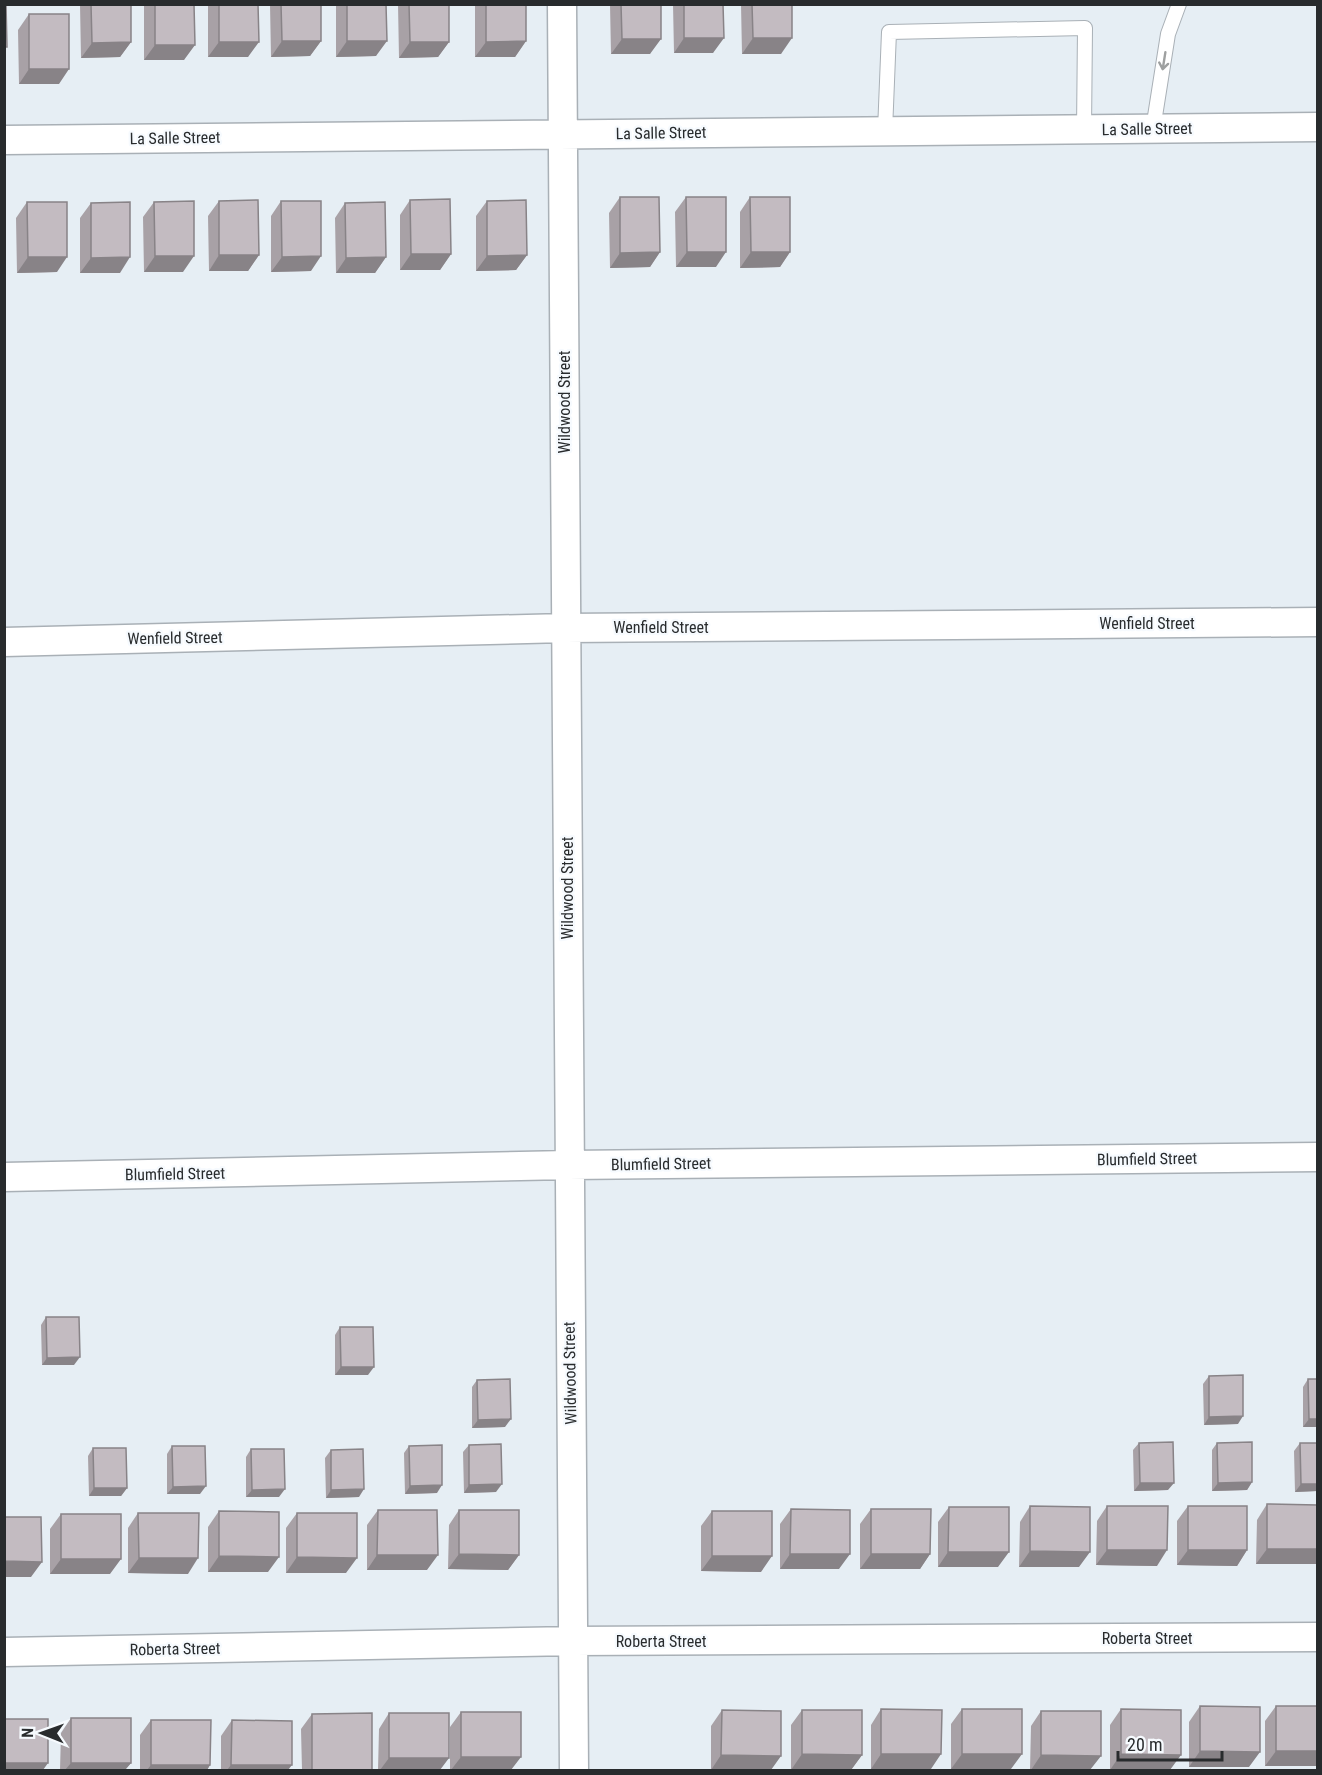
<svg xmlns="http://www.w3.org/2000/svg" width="1322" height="1775" font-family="'Roboto Condensed',sans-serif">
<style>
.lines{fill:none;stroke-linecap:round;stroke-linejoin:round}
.lane-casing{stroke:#a9b0b6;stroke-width:16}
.street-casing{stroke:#a9b0b6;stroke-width:31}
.lane{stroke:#fff;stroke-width:14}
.street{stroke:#fff;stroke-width:28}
.wall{fill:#a8a1a6}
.shaded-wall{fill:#888387}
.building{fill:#c3bbc1;stroke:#888387;stroke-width:1.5}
.oneway{stroke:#9ea0a0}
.labels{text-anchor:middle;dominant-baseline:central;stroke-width:4.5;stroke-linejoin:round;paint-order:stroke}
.street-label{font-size:16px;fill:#282b2d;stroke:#f6fafe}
</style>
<rect width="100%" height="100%" fill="#e6eef4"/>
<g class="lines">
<defs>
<path id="lane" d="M1153 129 1168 34 1179 4
M885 131 889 32 1085 28 1084 130"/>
<path id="street" d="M562 4 574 1770
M4 140 1318 127
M4 642 565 628 1318 622
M4 1177 568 1165 1318 1157
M4 1652 573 1641 1318 1637"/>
</defs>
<!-- lane casing -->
<use href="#lane" class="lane-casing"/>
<!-- street casing -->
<use href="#street" class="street-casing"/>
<!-- lane -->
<use href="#lane" class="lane"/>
<!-- street -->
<use href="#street" class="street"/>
</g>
<!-- wall -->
<path class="wall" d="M80 4H131V42L120 57 81 58Z
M144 4H194L184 60H144Z
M208 4H258L248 57H208Z
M270 4H321V41L310 56 271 57Z
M336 4H386L376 56 336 57Z
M398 4H449V42L438 57 399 58Z
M475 4H526V41L515 57H475Z
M610 4H661L650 54H611Z
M673 4H723L713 53H674Z
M741 4H792L781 54H742Z
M29 14 59 84H19L18 30Z
M620 197 660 252 650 267 610 268 609 213Z
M686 197 716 267H676L675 212Z
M750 197 790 252 780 267 740 268V212Z
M410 200 451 254 440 270H400V215Z
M219 201 259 255 248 271H209L208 216Z
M281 201 311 271 271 272V216Z
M487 201 527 255 516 270 476 271V216Z
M27 202 57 272 17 273 16 218Z
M154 202 183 272H144L143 217Z
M91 203 120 273H80V218Z
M345 203 386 257 375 273H336L335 218Z
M46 1317 74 1365H42L41 1325Z
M340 1327 368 1375H335V1335Z
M1209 1376 1238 1424 1204 1425 1203 1384Z
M1308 1379 1317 1427H1303V1387Z
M477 1380 505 1427 472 1428V1387Z
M1139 1443 1168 1490 1134 1491 1133 1450Z
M1217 1443 1252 1482 1247 1490 1212 1491V1450Z
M1300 1443H1317V1491L1295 1492 1294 1451Z
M469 1445 496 1492 464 1493 463 1452Z
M172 1446 200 1494H167V1454Z
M409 1446 437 1493 405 1494 404 1453Z
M93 1448 127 1488 121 1496H89L88 1456Z
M251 1449 279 1497H246V1457Z
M331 1450 359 1497 326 1498 325 1458Z
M1267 1504 1316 1564H1256L1257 1520Z
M1030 1506 1079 1567H1019L1020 1522Z
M1107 1506 1157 1566 1096 1565 1097 1521Z
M1188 1506 1247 1550 1237 1566 1177 1565V1521Z
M949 1507 998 1567H938V1522Z
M791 1509 839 1569H780V1524Z
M871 1509 930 1554 920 1569H860V1524Z
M378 1510 427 1570H367V1525Z
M459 1510 519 1555 508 1570 448 1569 449 1525Z
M219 1511 268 1572H208V1527Z
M712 1511 761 1572 701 1571V1526Z
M138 1513 188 1574 128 1573V1528Z
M297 1513 346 1573H286V1528Z
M61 1514 110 1574H50V1529Z
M1200 1706 1249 1767H1189V1722Z
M1276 1706H1317V1766H1265V1721Z
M881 1709 931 1769H871V1725Z
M962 1709 1011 1769H951V1724Z
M1121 1709 1170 1770H1110V1725Z
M722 1710 771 1770H711V1726Z
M802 1710 862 1755 851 1770H791V1725Z
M1041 1711 1090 1770H1030L1031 1726Z
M461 1712 511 1770H450V1727Z
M389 1713 440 1770H378L379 1729Z
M312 1714 372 1770H302L301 1729Z
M71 1718 131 1763 125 1770H60L61 1733Z
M151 1720 210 1765 207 1770H140V1735Z
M232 1720 288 1770H221V1736Z"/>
<!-- shaded-wall -->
<path class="shaded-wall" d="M684 38H724L713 53H674Z
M753 38H792L781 54H742Z
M622 39H661L650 54H611Z
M282 41H321L310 56 271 57Z
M347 41H387L376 56 336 57Z
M526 41 515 57H475L486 42Z
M131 42 120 57 81 58 92 43Z
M219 42H259L248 57H208Z
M410 42H449L438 57 399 58Z
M155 45H195L184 60H144Z
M29 69H69L59 84H19Z
M660 252 650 267 610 268 620 253Z
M687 252H726L716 267H676Z
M751 252H790L780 267 740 268Z
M411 254H451L440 270H400Z
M219 255H259L248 271H209Z
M527 255 516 270 476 271 487 256Z
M155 256H194L183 272H144Z
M321 256 311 271 271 272 282 257Z
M28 257H67L57 272 17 273Z
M130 257 120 273H80L91 258Z
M386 257 375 273H336L346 258Z
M80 1357 74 1365H42L47 1358Z
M341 1367H374L368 1375H335Z
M1243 1416 1238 1424 1204 1425 1209 1417Z
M511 1419 505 1427 472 1428 478 1420Z
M1309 1419H1317V1427H1303Z
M1252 1482 1247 1490 1212 1491 1218 1483Z
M1140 1483H1174L1168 1490 1134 1491Z
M502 1484 496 1492 464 1493 469 1485Z
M1301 1484H1317V1491L1295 1492Z
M442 1485 437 1493 405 1494 410 1486Z
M206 1486 200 1494H167L173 1487Z
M94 1488H127L121 1496H89Z
M285 1489 279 1497H246L252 1490Z
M364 1489 359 1497 326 1498 331 1490Z
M1267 1549H1317V1562L1316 1564H1256Z
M1107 1550H1167L1157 1566 1096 1565Z
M1188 1550H1247L1237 1566 1177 1565Z
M1030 1551 1090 1552 1079 1567H1019Z
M948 1552H1009L998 1567H938Z
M459 1554 519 1555 508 1570 448 1569Z
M790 1554H850L839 1569H780Z
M871 1554H930L920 1569H860Z
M377 1555H438L427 1570H367Z
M219 1556 279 1557 268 1572H208Z
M712 1556H772L761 1572 701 1571Z
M297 1557 357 1558 346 1573H286Z
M139 1558H198L188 1574 128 1573Z
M61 1559H121L110 1574H50Z
M4 1561 42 1562 31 1577H4Z
M1200 1751 1260 1752 1249 1767H1189Z
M1276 1751H1317V1766H1265Z
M802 1754 862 1755 851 1770H791Z
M881 1754H941L931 1769H871Z
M962 1754H1022L1011 1769H951Z
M1121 1754 1181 1755 1170 1770H1110Z
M721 1755 781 1756 771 1770H711Z
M1041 1755 1101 1756 1090 1770H1031Z
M461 1757H521L511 1770H451Z
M389 1758H449L440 1770H380Z
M4 1763H48L43 1770H4Z
M71 1763H131L125 1770H65Z
M151 1765H210L207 1770H147Z
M231 1765H292L288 1770H227Z"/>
<!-- building -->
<path class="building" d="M4 4H6L7 47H4Z
M91 4H131V42L92 43Z
M155 4H194L195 45H155Z
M219 4H258L259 42H219Z
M281 4H321V41H282Z
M347 4H386L387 41H347Z
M409 4H449V42H410Z
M486 4H526V41L486 42Z
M621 4H661V39H622Z
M684 4H723L724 38H684Z
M752 4H792V38H753Z
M29 14H69V69H29Z
M620 197H659L660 252 620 253Z
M686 197H726V252H687Z
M750 197H790V252H751Z
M450 199 451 254H411L410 200Z
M258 200 259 255H219V201Z
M526 200 527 255 487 256V201Z
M194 201V256H155L154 202Z
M281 201H321V256L282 257Z
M27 202H67V257H28Z
M130 202V257L91 258V203Z
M385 202 386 257 346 258 345 203Z
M4 207 5 258H4Z
M46 1317H79L80 1357 47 1358Z
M340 1327H373L374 1367H341Z
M1243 1375V1416L1209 1417V1376Z
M510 1379 511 1419 478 1420 477 1380Z
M1308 1379H1317V1419H1309Z
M1173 1442 1174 1483H1140L1139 1443Z
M1252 1442V1482L1218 1483 1217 1443Z
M1300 1443H1317V1484H1301Z
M501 1444 502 1484 469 1485V1445Z
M442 1445V1485L410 1486 409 1446Z
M172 1446H205L206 1486 173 1487Z
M93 1448H126L127 1488H94Z
M251 1449H284L285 1489 252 1490Z
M363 1449 364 1489 331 1490V1450Z
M1267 1504 1317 1505V1549H1267Z
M1030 1506 1090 1507V1552L1030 1551Z
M1107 1506H1168L1167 1550H1107Z
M1188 1506H1247V1550H1188Z
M949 1507H1009V1552H948Z
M791 1509 850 1510V1554H790Z
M871 1509H931L930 1554H871Z
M378 1510H437L438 1555H377Z
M459 1510H519V1555L459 1554Z
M219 1511 279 1512V1557L219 1556Z
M712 1511H772V1556H712Z
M138 1513H199L198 1558H139Z
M297 1513H357V1558L297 1557Z
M61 1514H121V1559H61Z
M4 1517H41L42 1562 4 1561Z
M1200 1706 1260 1707V1752L1200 1751Z
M1276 1706H1317V1751H1276Z
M881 1709 942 1710 941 1754H881Z
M962 1709H1022V1754H962Z
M1121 1709 1181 1710V1755L1121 1754Z
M722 1710 781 1711V1756L721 1755Z
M802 1710H862V1755L802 1754Z
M1041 1711H1101V1756L1041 1755Z
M461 1712H521V1757H461Z
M372 1713V1770H312V1714Z
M389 1713H449V1758H389Z
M71 1718H131V1763H71Z
M4 1719H48V1763H4Z
M151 1720H211L210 1765H151Z
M232 1720 292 1721V1765H231Z"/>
<!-- one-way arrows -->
<defs><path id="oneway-shaft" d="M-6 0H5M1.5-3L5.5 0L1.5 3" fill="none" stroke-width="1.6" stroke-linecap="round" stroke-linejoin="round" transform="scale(1.5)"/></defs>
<use class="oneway" href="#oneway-shaft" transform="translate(1164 61) rotate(99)"/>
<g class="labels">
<!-- street labels -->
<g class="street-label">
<text transform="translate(1147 129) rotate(-1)">La Salle Street</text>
<text transform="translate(661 133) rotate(-1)">La Salle Street</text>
<text transform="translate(175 138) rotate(-1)">La Salle Street</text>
<text transform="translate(564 402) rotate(-90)">Wildwood Street</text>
<text x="1147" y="623">Wenfield Street</text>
<text x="661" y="627">Wenfield Street</text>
<text transform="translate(175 638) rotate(-1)">Wenfield Street</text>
<text transform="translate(567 888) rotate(-90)">Wildwood Street</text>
<text transform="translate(1147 1159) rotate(-1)">Blumfield Street</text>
<text transform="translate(661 1164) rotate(-1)">Blumfield Street</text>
<text transform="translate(175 1174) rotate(-1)">Blumfield Street</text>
<text transform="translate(570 1373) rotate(-91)">Wildwood Street</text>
<text x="1147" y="1638">Roberta Street</text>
<text x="661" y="1641">Roberta Street</text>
<text transform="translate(175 1649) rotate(-1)">Roberta Street</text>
</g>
</g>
<!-- border -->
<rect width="1322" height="1775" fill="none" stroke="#282b2d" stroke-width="12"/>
<!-- north arrow -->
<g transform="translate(42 1733) rotate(271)" stroke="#f6fafe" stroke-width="4.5" paint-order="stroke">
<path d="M0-4.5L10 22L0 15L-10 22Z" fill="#282b2d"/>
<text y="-9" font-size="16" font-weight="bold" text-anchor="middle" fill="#282b2d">N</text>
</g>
<!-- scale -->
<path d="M1118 1751v9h104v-9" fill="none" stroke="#282b2d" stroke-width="3"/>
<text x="1127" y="1751" font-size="18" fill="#282b2d" stroke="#f6fafe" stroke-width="4.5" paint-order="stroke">20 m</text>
</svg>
